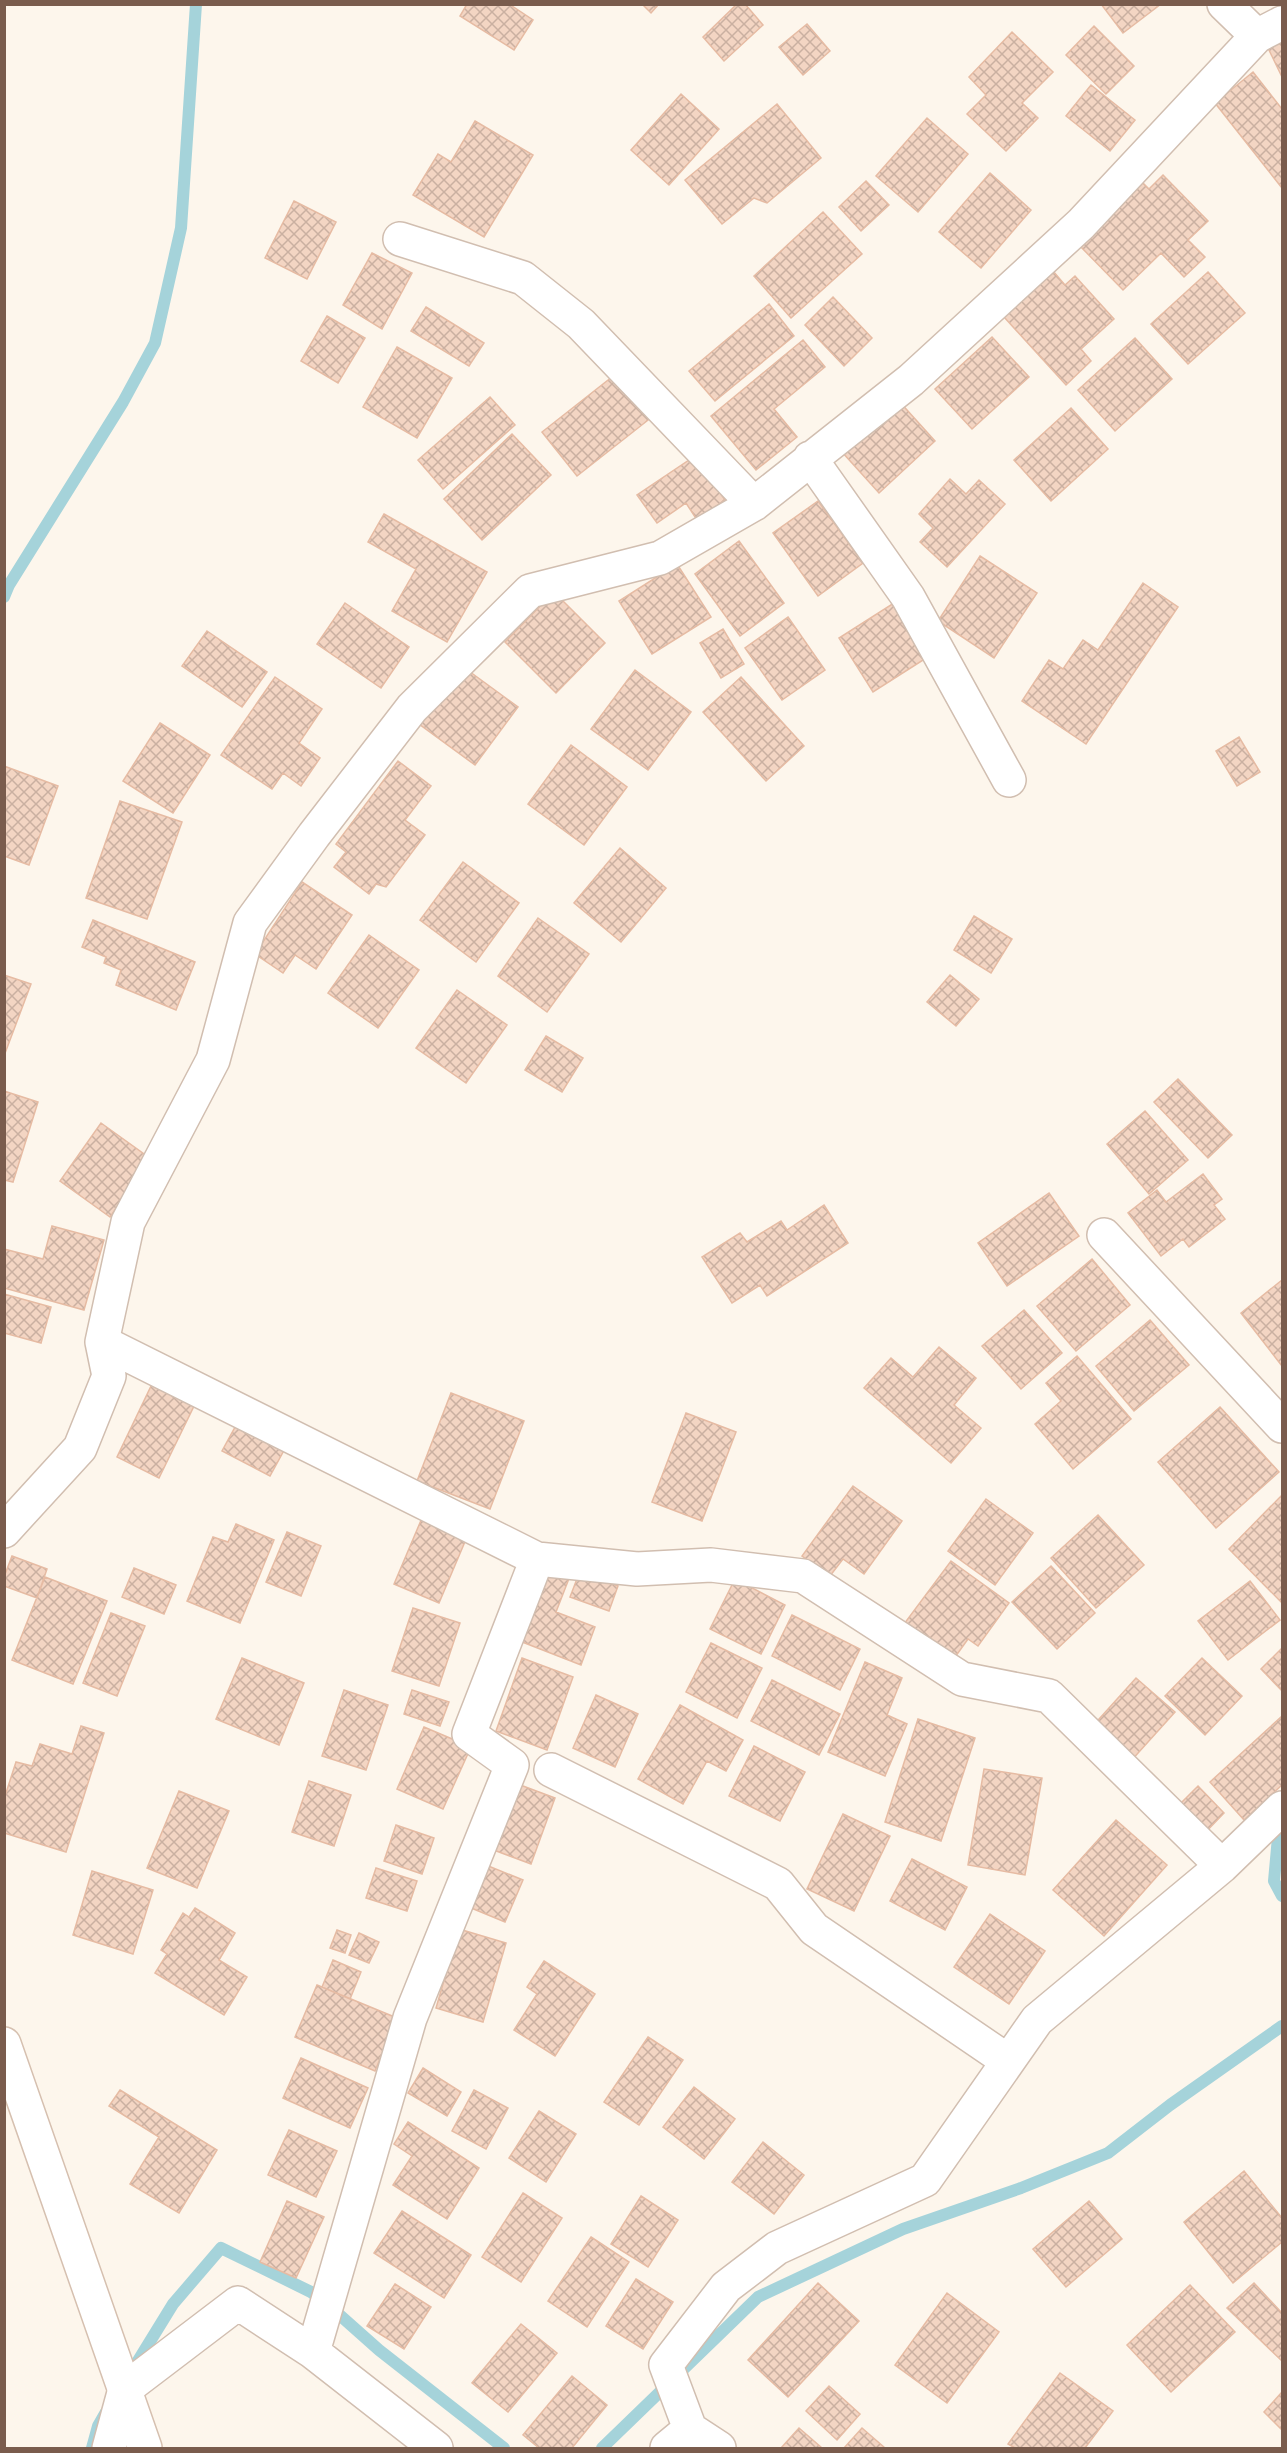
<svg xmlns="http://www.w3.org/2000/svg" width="1287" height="2453" font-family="'Alegreya Sans',sans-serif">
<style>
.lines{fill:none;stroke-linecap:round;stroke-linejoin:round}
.stream{stroke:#a5d3da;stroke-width:12}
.building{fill:url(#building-cross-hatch);stroke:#e6bba3;stroke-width:1.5}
.street-casing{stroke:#d1beb0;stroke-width:36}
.secondary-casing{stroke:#d6c0b0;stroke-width:36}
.street{stroke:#fff;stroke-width:33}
.secondary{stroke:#fff;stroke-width:33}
</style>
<defs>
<pattern id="building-cross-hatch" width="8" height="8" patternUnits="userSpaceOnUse" patternTransform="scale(1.5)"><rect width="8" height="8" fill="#f3d5c3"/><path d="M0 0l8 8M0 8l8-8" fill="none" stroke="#cab0a1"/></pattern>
</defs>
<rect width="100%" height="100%" fill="#fdf6ec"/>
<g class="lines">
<!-- stream -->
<path class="stream" d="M4 597 9 585 123 402 155 343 181 228 196 4
M1282 1834 1278 1837 1274 1881 1282 1896
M133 2369 173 2304 221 2248 311 2292 325 2302 379 2350 504 2448
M92 2448 98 2426 106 2412
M602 2448 758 2297 903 2229 1021 2188 1108 2153 1170 2105 1282 2026"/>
</g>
<!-- building -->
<path class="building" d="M467 4H509L533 20 514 50 460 16Z
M642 4H659L651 13Z
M737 4H745L763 25 724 61 703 37Z
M1101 4H1161L1123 33Z
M807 24 830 51 803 75 779 47Z
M1094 26 1134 66 1106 94 1066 55Z
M1012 32 1053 72 1022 103 1038 118 1006 151 967 114 986 95 969 77Z
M1282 40V77L1268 48Z
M1253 72 1282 109V188L1215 103Z
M1091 85 1135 120 1110 151 1066 116Z
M681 94 719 129 669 185 631 150Z
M777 104 821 158 767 203 754 198 722 224 685 180Z
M927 118 968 154 918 212 876 176Z
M475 121 533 155 484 237 413 195 438 154 451 162Z
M990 173 1031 210 981 268 939 232Z
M1163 175 1208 221 1188 240 1205 257 1184 277 1161 253 1123 290 1079 245 1142 182 1149 189Z
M866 181 889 205 861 231 839 207Z
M294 201 336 222 307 279 265 258Z
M823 212 862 254 791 318 754 276Z
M372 253 412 273 382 329 343 305Z
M1053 271 1065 285 1075 276 1114 319 1081 349 1091 361 1066 385 1004 317Z
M1208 272 1245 313 1188 364 1151 324Z
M833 297 872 338 844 366 805 325Z
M769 304 794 336 715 401 689 371Z
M426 307 484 343 469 366 411 331Z
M327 316 365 338 338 383 301 361Z
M992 337 1029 377 972 429 935 389Z
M1135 338 1172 379 1115 431 1078 390Z
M803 340 825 367 774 409 797 437 756 470 711 416Z
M397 347 452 378 417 438 363 407Z
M617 373 652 417 577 476 542 432Z
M490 397 515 425 443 489 418 460Z
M898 400 935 441 879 493 842 452Z
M1071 408 1108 449 1051 501 1014 460Z
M512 434 551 475 482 540 444 499Z
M695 456 725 500 697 520 686 503 657 523 637 495Z
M950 479 966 494 979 480 1005 504 947 567 920 542 933 528 919 514Z
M818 501 863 563 818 596 773 533Z
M384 514 487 572 447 642 392 611 416 569 368 542Z
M739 541 784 603 740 636 695 574Z
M980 556 1037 593 994 658 938 621Z
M677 564 711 617 652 654 619 601Z
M1143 583 1178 607 1086 744 1022 701 1049 660 1063 669 1083 640 1098 650Z
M554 592 605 643 556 693 505 642Z
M897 601 931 655 873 692 839 638Z
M345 603 409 647 381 688 317 644Z
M788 617 825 670 782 700 745 648Z
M723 629 744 664 721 678 700 643Z
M207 631 267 672 242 707 182 666Z
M462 666 518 707 475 765 419 724Z
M635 670 691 712 648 770 591 729Z
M275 677 322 709 299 743 320 758 301 786 283 773 272 789 221 755Z
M741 677 804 746 766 781 703 712Z
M160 723 210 755 173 813 123 781Z
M1239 737 1260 772 1237 786 1216 751Z
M571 745 627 787 584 845 528 804Z
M398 761 431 786 405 820 425 835 386 887 376 884 369 894 334 867 346 852 336 844Z
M4 766 58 786 29 865 4 856Z
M120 801 182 822 147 919 86 898Z
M620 848 666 888 621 942 574 903Z
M463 862 519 903 476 962 420 920Z
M302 882 352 915 316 969 295 955 283 973 255 954Z
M974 916 1012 939 991 973 954 950Z
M538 918 589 954 547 1012 498 976Z
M93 920 195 962 176 1010 116 985 121 970 104 963 106 957 82 947Z
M369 935 419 970 378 1028 328 993Z
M4 975 31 984 4 1056Z
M950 975 979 999 956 1026 927 1002Z
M457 990 507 1025 466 1083 416 1048Z
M546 1036 583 1058 562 1092 525 1070Z
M1178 1079 1232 1135 1208 1158 1154 1102Z
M4 1091 38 1102 13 1182 4 1180Z
M1145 1111 1188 1160 1149 1194 1107 1144Z
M101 1123 151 1159 110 1217 60 1181Z
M1203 1174 1222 1199 1214 1205 1225 1219 1189 1247 1183 1239 1161 1256 1128 1213 1157 1190 1166 1202Z
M1049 1193 1079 1236 1007 1286 978 1243Z
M824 1205 848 1243 767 1296 760 1285 732 1303 702 1257 740 1233 747 1242 781 1221 787 1230Z
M52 1226 104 1240 84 1310 4 1288V1249L43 1259Z
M1092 1259 1130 1305 1076 1351 1037 1306Z
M1282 1280V1366L1241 1313Z
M4 1294 51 1307 41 1343 4 1333Z
M1024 1310 1062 1353 1021 1389 982 1346Z
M1150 1320 1189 1365 1134 1411 1096 1366Z
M939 1347 976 1378 954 1405 981 1428 951 1463 864 1388 891 1358 913 1377Z
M1077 1356 1131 1419 1073 1469 1035 1424 1061 1401 1046 1383Z
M152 1384 195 1404 159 1478 117 1457Z
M451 1393 524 1421 490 1509 417 1481Z
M1220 1407 1279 1472 1216 1528 1158 1462Z
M686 1413 736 1432 702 1521 652 1502Z
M240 1418 288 1443 270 1476 222 1451Z
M853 1486 902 1521 864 1574 843 1559 830 1576 802 1556Z
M1282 1495V1603L1229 1549Z
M986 1499 1033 1533 995 1585 948 1551Z
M1098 1515 1144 1565 1096 1608 1051 1558Z
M422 1518 467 1537 439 1603 394 1584Z
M236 1524 274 1540 240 1623 187 1601 213 1537 228 1542Z
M287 1532 321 1546 301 1596 266 1582Z
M12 1556 47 1569 37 1598 4 1586V1577Z
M951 1561 1009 1603 978 1646 968 1639 953 1660 904 1624Z
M542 1565 570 1576 556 1612 595 1627 581 1665 512 1638Z
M1051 1566 1095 1613 1057 1649 1012 1602Z
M134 1568 176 1585 164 1614 122 1597Z
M580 1571 618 1586 609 1611 570 1597Z
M45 1577 107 1601 73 1684 12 1660Z
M735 1579 785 1605 761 1654 710 1629Z
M1250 1581 1280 1620 1228 1660 1198 1621Z
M413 1608 460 1623 439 1686 392 1671Z
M111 1613 145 1626 117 1696 83 1683Z
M792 1615 860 1649 840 1690 772 1656Z
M711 1643 762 1668 737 1718 686 1692Z
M1282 1648V1691L1261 1669Z
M242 1658 304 1683 279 1745 216 1719Z
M522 1658 573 1677 547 1750 496 1731Z
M1202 1658 1242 1696 1205 1735 1165 1696Z
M865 1662 902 1678 887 1715 907 1724 885 1776 828 1752Z
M1136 1678 1175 1712 1130 1762 1091 1728Z
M772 1680 840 1714 819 1755 751 1721Z
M344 1690 388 1705 366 1770 322 1756Z
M412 1690 449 1702 440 1726 404 1714Z
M596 1695 638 1714 615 1767 573 1748Z
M680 1705 743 1740 726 1771 707 1761 683 1804 638 1779Z
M1281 1717 1282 1719V1785L1244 1820 1210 1782Z
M918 1719 975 1738 941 1841 885 1822Z
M81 1726 104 1733 66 1852 4 1833V1799L16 1762 32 1766 40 1744 72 1754Z
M424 1727 471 1747 443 1809 397 1789Z
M754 1746 805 1772 780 1821 729 1796Z
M984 1769 1042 1778 1025 1875 968 1865Z
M309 1781 351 1795 334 1846 292 1832Z
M515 1783 555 1798 531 1864 491 1849Z
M1198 1786 1224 1813 1201 1837 1174 1810Z
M179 1791 229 1811 197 1888 147 1868Z
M843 1814 890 1836 854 1911 807 1889Z
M1116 1820 1167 1865 1104 1936 1053 1890Z
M396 1825 434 1838 422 1874 384 1861Z
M912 1859 967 1887 945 1930 890 1901Z
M481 1863 523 1880 505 1922 464 1905Z
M376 1868 417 1881 407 1911 366 1898Z
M92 1871 153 1890 133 1954 73 1935Z
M195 1908 235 1933 219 1960 247 1977 224 2015 155 1973 167 1954 161 1950 183 1913 189 1917Z
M990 1914 1045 1951 1009 2004 954 1967Z
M459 1929 506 1943 483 2022 436 2008Z
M337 1930 351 1935 345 1953 330 1948Z
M359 1933 379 1942 369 1963 349 1955Z
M333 1960 361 1972 350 1999 322 1987Z
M544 1961 595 1994 555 2056 514 2030 537 1994 527 1987Z
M317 1985 397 2018 375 2071 295 2037Z
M648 2037 683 2060 639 2125 604 2102Z
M301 2058 368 2088 350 2128 283 2098Z
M423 2068 461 2092 447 2116 408 2093Z
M694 2087 735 2119 704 2159 663 2127Z
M120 2090 217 2150 179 2213 130 2184 159 2137 109 2106Z
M474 2090 508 2108 486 2149 452 2131Z
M539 2111 576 2134 546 2182 509 2158Z
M408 2122 479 2168 447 2219 393 2185 412 2156 394 2144Z
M289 2130 337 2151 316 2197 268 2175Z
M763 2142 804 2175 774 2214 732 2182Z
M1244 2171 1282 2218V2242L1233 2283 1184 2222Z
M523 2193 562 2218 521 2282 482 2257Z
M641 2196 678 2220 648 2267 611 2244Z
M287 2201 324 2217 296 2278 260 2262Z
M1089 2201 1122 2239 1066 2287 1033 2249Z
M402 2211 471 2255 444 2298 374 2253Z
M591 2237 629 2262 587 2327 548 2301Z
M636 2279 673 2302 643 2349 606 2326Z
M818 2283 859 2321 788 2397 748 2360Z
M1254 2283 1282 2313V2361L1227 2308Z
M395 2284 431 2307 404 2349 367 2326Z
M1190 2285 1235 2332 1171 2392 1127 2345Z
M947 2293 999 2332 947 2403 895 2365Z
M521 2324 557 2353 508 2412 472 2383Z
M1060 2373 1113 2411 1085 2448H1015L1008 2444Z
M572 2376 607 2405 572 2448H539L523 2435Z
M829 2386 860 2414 837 2440 806 2411Z
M1282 2392V2430L1264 2412Z
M799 2428 822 2448H781Z
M862 2428 885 2448H844Z"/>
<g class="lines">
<defs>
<path id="street" d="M1224 4 1257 36
M400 239 523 278 581 324 754 504
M810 458 908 597 1009 780
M1104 1235 1282 1426
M102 1342 537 1559 637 1569 711 1565 803 1576 962 1679 1049 1696 1222 1866
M4 1531 80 1448 109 1376 102 1342 128 1222 213 1060 250 923 314 835 412 708 530 591 660 558 754 504 911 380 1081 224 1257 36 1282 23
M551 1770 778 1884 814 1929 1008 2061
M313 2352 410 2018 512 1765 469 1734 537 1559
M109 2448 125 2389 238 2303 313 2352 436 2448
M667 2448 690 2429
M719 2448 690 2429 666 2365 726 2287 777 2248 925 2180 1037 2020 1222 1866 1282 1808"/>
<path id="secondary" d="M4 2044 145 2448"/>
</defs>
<!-- street casing -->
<use href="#street" class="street-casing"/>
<!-- secondary casing -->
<use href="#secondary" class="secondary-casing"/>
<!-- street -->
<use href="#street" class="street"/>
<!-- secondary -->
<use href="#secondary" class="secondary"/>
</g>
<!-- border -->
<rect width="1287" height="2453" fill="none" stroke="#7a5c4d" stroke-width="12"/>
</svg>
